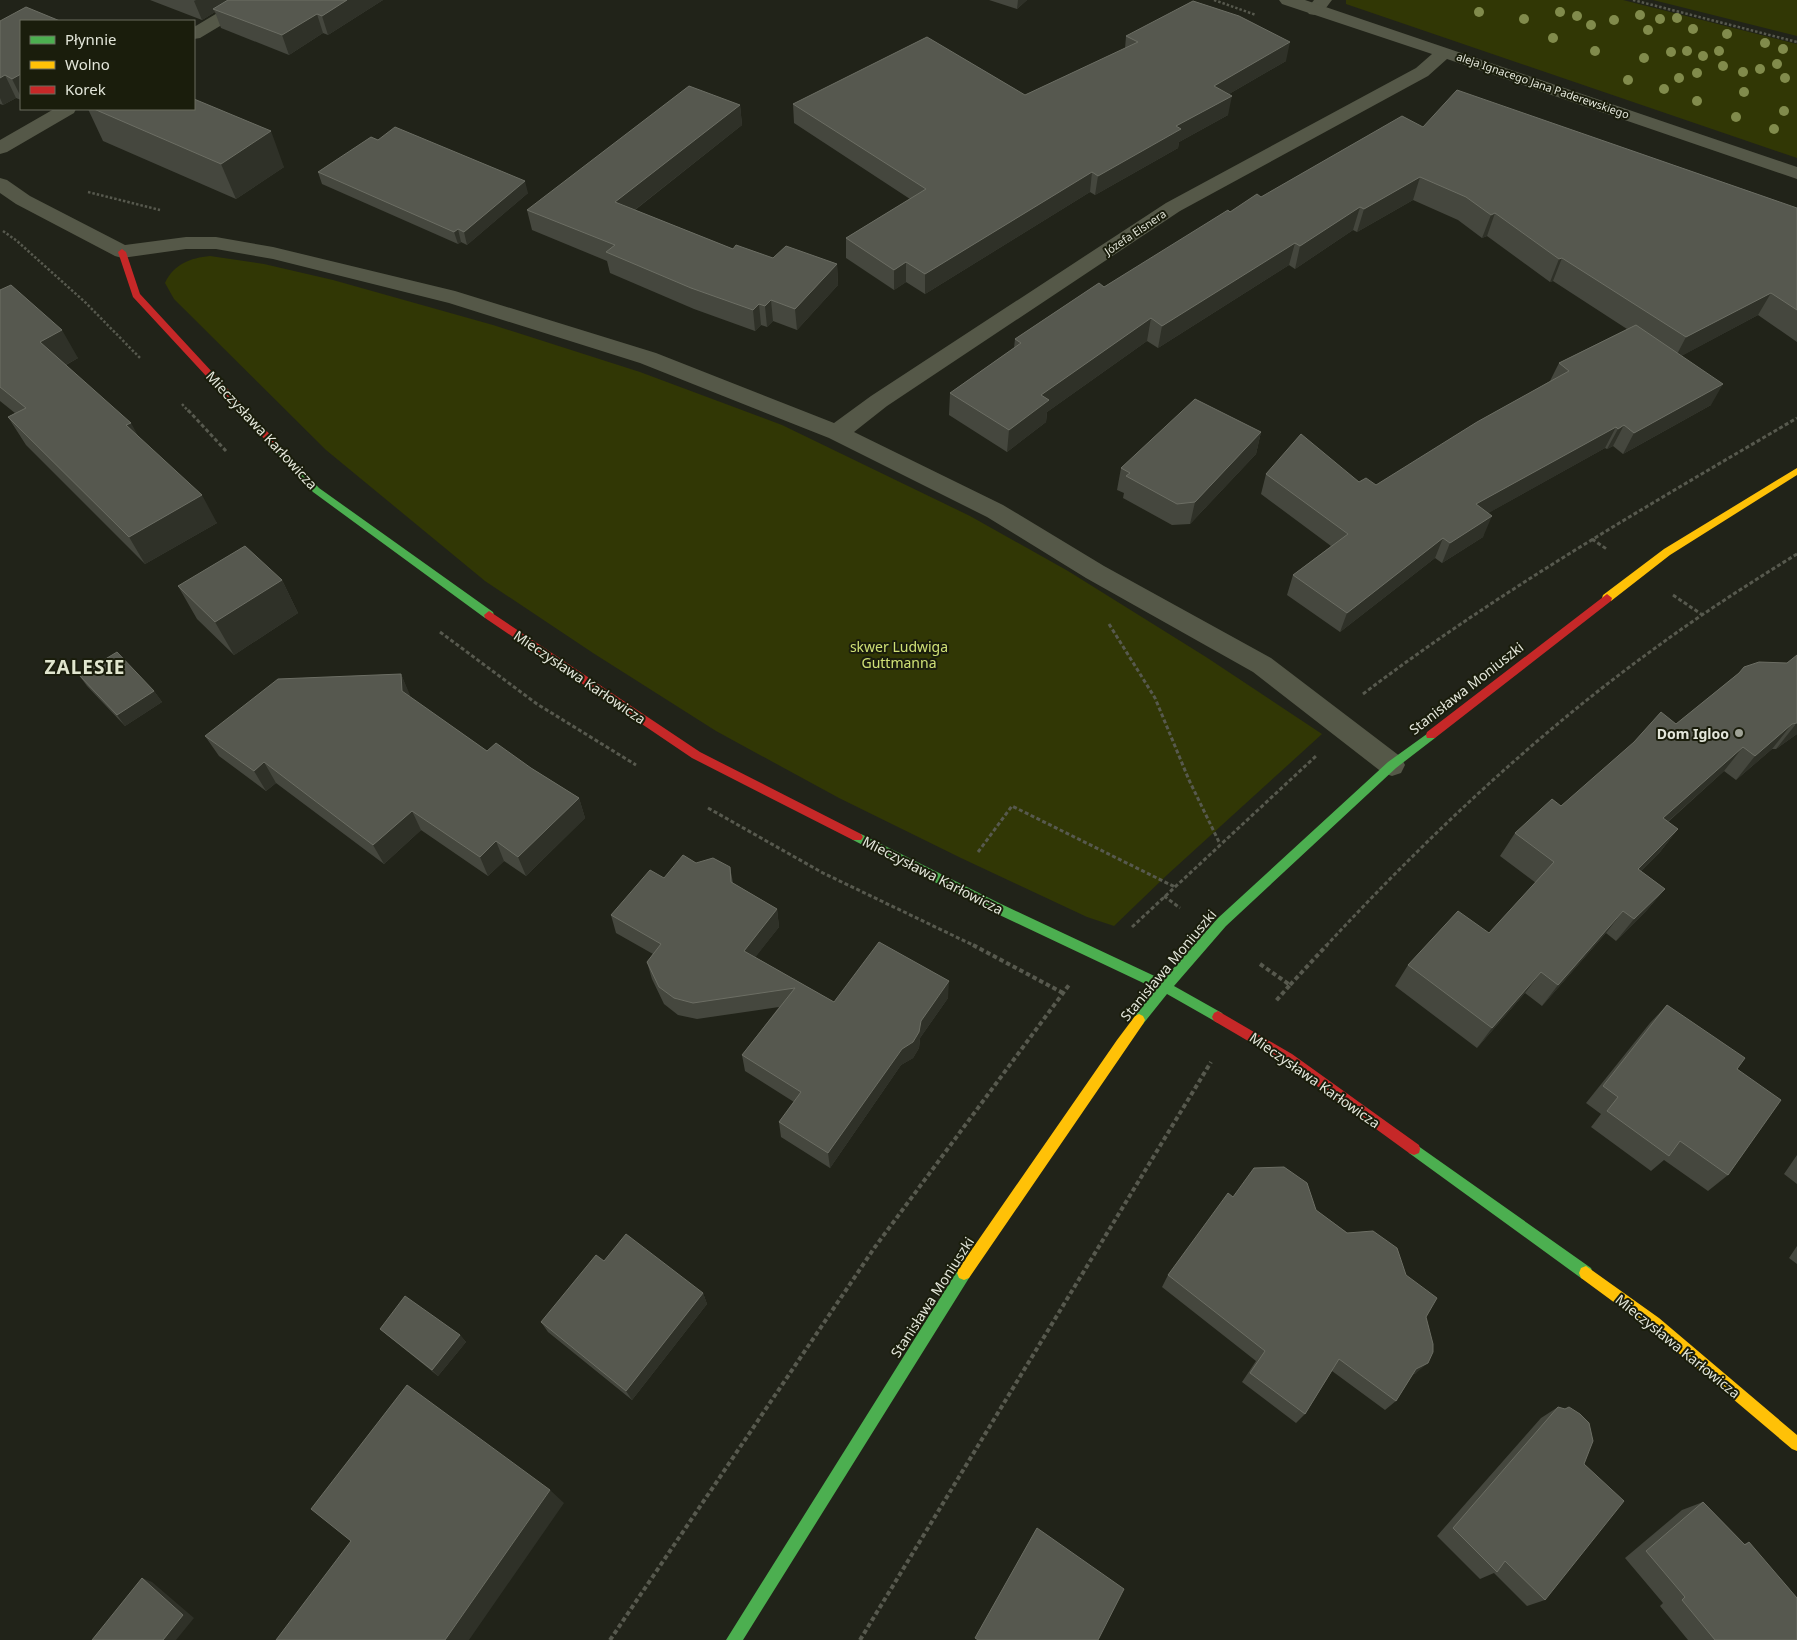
<svg xmlns="http://www.w3.org/2000/svg" width="1797" height="1640" font-family="'Noto Sans',sans-serif">
<style>
.green{fill:#313705}
.lines{fill:none;stroke-linecap:round;stroke-linejoin:round}
.path-far2{stroke:#57594e;stroke-width:2.5;stroke-dasharray:2.5 2;stroke-linecap:butt}
.path-far1{stroke:#57594e;stroke-width:3;stroke-dasharray:4 2.5;stroke-linecap:butt}
.path{stroke:#57594e;stroke-width:4;stroke-dasharray:4.5 3;stroke-linecap:butt}
.lane{fill:#555848;fill-rule:evenodd}
.street{fill:#555848;fill-rule:evenodd}
.fast{fill:#4caf50;fill-rule:evenodd}
.slow{fill:#ffc107;fill-rule:evenodd}
.jam{fill:#c62828;fill-rule:evenodd}
.tree{fill:#818b4c}
.wall{fill:#45473e}
.shaded-wall{fill:#2f3128}
.building{fill:#56584f;stroke:#6c6e64}
.poi-dot{fill:#9fa296;stroke:#1a1d0c;stroke-width:2}
.labels{text-anchor:middle;dominant-baseline:central;stroke-width:4;stroke-linejoin:round;paint-order:stroke}
.far-street-label{font-size:11px;fill:#e3e6da;stroke:#1a1d0c}
.street-label{font-size:14px;fill:#e3e6da;stroke:#1a1d0c}
.park-label{font-size:14px;fill:#cfe076;stroke:#1a1d0c}
.poi-label{font-size:14px;font-weight:bold;fill:#e3e6da;stroke:#1a1d0c;text-anchor:end}
.district-label{font-size:19px;font-weight:bold;letter-spacing:1px;fill:#e1e6cf;stroke:#1a1d0c}
</style>
<rect width="100%" height="100%" fill="#212319"/>
<!-- green -->
<path class="green" d="M1346 0H1623L1797 44V158L1346 4Z
M1653 0H1797V36Z
M210 256 264 264 333 280 493 325 640 372 782 425 970 516 1068 571 1206 657 1322 734 1167 875 1114 926 1087 917 961 858 839 798 716 731 593 653 485 581 326 450 174 299 165 283C174 264 190 258 210 256Z"/>
<g class="lines">
<!-- path-far2 -->
<path class="path-far2" d="M1214 0 1256 15
M1633 0 1797 42
M88 192 160 210
M3 231 17 241 86 303 141 359
M182 404 189 412"/>
<!-- path-far1 -->
<path class="path-far1" d="M188 410 226 451
M1592 539 1608 550
M1673 595 1701 614
M1109 624 1155 698 1189 780 1220 844
M440 632 537 704 636 765
M1363 694C1500 590 1649 505 1797 418
M708 808 823 873 975 946
M978 852 1012 806 1175 887
M1164 896 1180 908
M1132 927 1316 756
M1326 946C1427 837 1537 733 1658 646 1703 613 1750 583 1797 554"/>
<!-- path -->
<path class="path" d="M973 945 1063 993
M1260 964 1290 985 1275 1002
M1290 985 1327 945
M610 1640 875 1247 1069 985
M860 1640 1211 1062"/>
<!-- lane -->
<path class="lane" d="M1314 0H1332C1325 9 1321 17 1309 14L1306 10Z"/>
<!-- street -->
<path class="street" d="M239 0H260L257 4 200 38 194 39V27Z
M1279 0H1305L1797 167V179L1447 59 1428 76 1180 211 887 406 854 432 1003 505 1104 566 1271 658 1401 757 1405 765 1401 773 1392 776 1383 773 1253 672 1086 578 987 517 829 438 640 363 449 303 273 259 216 249H186L122 258 115 256 16 204 0 193V178L7 180 30 196 125 245 186 237H216L273 247 455 291 656 353 834 423 871 396 1166 203 1416 68 1432 54 1282 4Z
M54 109H76L74 113 7 152 0 154V140Z"/>
<!-- fast -->
<path class="fast" d="M272 439 275 440 319 488 493 612 494 615 493 618H485L313 492 269 444V440Z
M1431 731 1435 732 1436 735 1435 738 1396 768 1226 926 1174 986 1222 1013 1224 1017 1222 1021 1218 1023 1167 994 1143 1024 1139 1026 1135 1024 1133 1020 1135 1016 1156 989 991 911 853 840 851 837 853 834H861L999 903 1163 980 1218 918 1388 762Z
M1414 1143 1591 1268 1593 1273 1591 1278 1586 1280 1581 1278 1409 1153 1408 1149 1409 1145Z
M964 1266 969 1268 971 1273 969 1278 743 1640H726L959 1268Z"/>
<!-- slow -->
<path class="slow" d="M1797 468V475L1670 555 1611 601H1603L1602 598 1603 595 1664 549Z
M1139 1014 1143 1016 1145 1020 1143 1024 969 1278 964 1280 959 1278 957 1273 959 1268 1117 1040 1135 1016Z
M1586 1266 1659 1318 1797 1435V1451L1792 1449 1649 1328 1581 1278 1579 1273 1581 1268Z"/>
<!-- jam -->
<path class="jam" d="M122 249 126 252 140 294 275 440V444H269L133 297 118 252Z
M1607 594 1612 598 1611 601 1435 738H1427L1426 735 1427 732Z
M489 611 700 752 861 834 863 837 861 840H853L692 758 485 618 484 615Z
M1218 1011 1292 1054 1419 1145 1420 1149 1419 1153 1414 1155 1409 1153 1284 1062 1214 1021 1212 1017 1214 1013Z"/>
</g>
<!-- trees -->
<g class="tree">
<circle cx="1479" cy="12" r="5"/>
<circle cx="1560" cy="12" r="5"/>
<circle cx="1640" cy="15" r="5"/>
<circle cx="1577" cy="16" r="5"/>
<circle cx="1677" cy="18" r="5"/>
<circle cx="1524" cy="19" r="5"/>
<circle cx="1660" cy="19" r="5"/>
<circle cx="1614" cy="20" r="5"/>
<circle cx="1591" cy="25" r="5"/>
<circle cx="1693" cy="29" r="5"/>
<circle cx="1648" cy="30" r="5"/>
<circle cx="1727" cy="34" r="5"/>
<circle cx="1553" cy="38" r="5"/>
<circle cx="1765" cy="43" r="5"/>
<circle cx="1783" cy="49" r="5"/>
<circle cx="1595" cy="51" r="5"/>
<circle cx="1687" cy="51" r="5"/>
<circle cx="1719" cy="51" r="5"/>
<circle cx="1671" cy="52" r="5"/>
<circle cx="1703" cy="56" r="5"/>
<circle cx="1644" cy="58" r="5"/>
<circle cx="1777" cy="64" r="5"/>
<circle cx="1723" cy="66" r="5"/>
<circle cx="1760" cy="69" r="5"/>
<circle cx="1743" cy="72" r="5"/>
<circle cx="1697" cy="73" r="5"/>
<circle cx="1679" cy="78" r="5"/>
<circle cx="1785" cy="78" r="5"/>
<circle cx="1628" cy="80" r="5"/>
<circle cx="1664" cy="89" r="5"/>
<circle cx="1744" cy="92" r="5"/>
<circle cx="1697" cy="101" r="5"/>
<circle cx="1784" cy="111" r="5"/>
<circle cx="1736" cy="117" r="5"/>
<circle cx="1774" cy="129" r="5"/>
</g>
<!-- wall -->
<path class="wall" d="M150 0H383L328 35 323 33 289 55 221 28 215 12 202 20Z
M989 0H1027L1017 9Z
M0 21H21V100L16 98 3 105 0 104Z
M1126 36 1286 61 1229 94 1228 115 1179 142 1178 148 1095 195 1090 192 925 294 906 282 894 290 846 258V238L910 199 794 123 793 104 1025 95 1125 49Z
M740 105 742 125 635 210 733 249 773 258 837 264 838 285 797 330 773 321 767 327 761 325 755 331 694 309 610 273 607 261 532 230 527 210Z
M88 109H194L284 167 236 199 103 141Z
M1423 127 1797 208V342L1758 315 1681 356 1711 405 1623 454 1613 446 1607 449 1605 448 1488 513 1483 537 1442 563 1435 558 1340 632 1287 595 1293 575 1331 546 1261 494 1266 474 1359 482 1376 485 1550 381 1559 363 1627 329 1553 281 1550 282 1487 236 1482 238 1458 220 1413 200 1357 232 1353 230 1295 269 1289 265 1158 348 1147 341 1047 412 1046 422 1007 452 949 415 950 393 1014 348 1015 339 1104 287 1230 212 1261 197Z
M378 140 528 193 467 245 461 242 458 244 322 184 318 172Z
M0 290 78 358 66 365 139 437 217 523 145 564 26 445 8 417 15 413 0 401Z
M1261 432 1256 454 1190 524 1172 525 1123 498 1124 493 1117 490 1121 468Z
M282 580 298 613 234 655 197 619 178 586Z
M1787 663 1797 734 1776 749H1772L1736 780 1724 771 1668 822 1678 829 1660 852 1641 871 1665 889 1646 911 1616 941 1606 933 1542 1006 1525 993 1477 1048 1395 986 1408 965 1489 933 1536 883 1500 856 1515 833 1561 806 1676 724 1739 673Z
M401 674 410 697 487 751 531 768 579 798 585 818 526 876 504 861 488 876 421 830 384 864 276 783 266 791 219 756 205 736Z
M79 675 154 691 162 702 125 726 87 686Z
M696 863 730 867 733 883 777 909 779 927 755 957 834 1002 948 998 920 1038 919 1048 913 1058 901 1065 830 1168 781 1137 779 1122 794 1102 745 1071 742 1055 779 1007 697 1019 678 1015 664 1004 652 979 647 962 653 954 616 933 611 915 664 878Z
M1667 1005 1737 1069 1728 1175 1708 1191 1664 1160 1651 1171 1591 1127 1601 1114 1586 1103 1650 1023Z
M1797 1155V1184L1784 1174Z
M1233 1197 1316 1210 1406 1275 1426 1317 1416 1373 1412 1375 1396 1401 1385 1410 1332 1371 1305 1414 1296 1423 1242 1382 1256 1361 1162 1287 1168 1275Z
M1797 1246V1264L1789 1258Z
M604 1261 703 1293 707 1304 632 1400 548 1332 541 1322Z
M380 1329 460 1335 466 1342 438 1376 387 1335Z
M1558 1407 1584 1464 1545 1600 1527 1606 1494 1573 1480 1579 1437 1536 1541 1418Z
M1703 1502 1744 1544 1749 1542 1797 1640H1688L1660 1606 1663 1603 1625 1558 1682 1510Z"/>
<!-- shaded-wall -->
<path class="shaded-wall" d="M196 0H235L213 9 215 12 202 20 194 1Z
M347 0H383L328 35 322 16Z
M1018 0H1027L1017 9Z
M317 14 323 33 289 55 282 35Z
M1290 42 1286 61 1210 105 1214 86Z
M21 74V97L12 79Z
M5 75 16 98 3 105 0 98V78Z
M1232 96 1228 115 1179 142 1178 148 1095 195 1098 176 1176 126Z
M740 105 742 125 618 223 615 202Z
M271 131 284 167 236 199 221 164Z
M1092 172 1090 192 925 294V274Z
M1420 177 1413 200 1357 232 1364 209Z
M525 181 528 193 467 245 464 232Z
M1360 207 1353 230 1295 269 1300 246Z
M1495 213 1487 236 1482 238 1491 215Z
M458 229 461 242 458 244 454 232Z
M1295 243 1289 265 1158 348 1162 326Z
M1562 258 1553 281 1550 282 1559 259Z
M906 262V282L894 290V270Z
M837 264 838 285 797 330 795 309Z
M1771 293 1758 315 1674 360 1686 337Z
M771 300 773 321 767 327 765 306Z
M759 304 761 325 755 331 753 310Z
M1151 318 1147 341 1047 412 1046 422 1007 452 1009 430 1041 395Z
M62 330 78 358 56 370 40 342Z
M1723 384 1711 405 1623 454 1634 433Z
M131 423 146 450 126 425Z
M1624 425 1613 446 1607 449 1618 429Z
M1616 427 1605 448 1467 525 1476 504Z
M1261 432 1256 454 1190 524 1195 502Z
M202 495 217 523 145 564 129 537Z
M1492 516 1483 537 1442 563 1450 543Z
M1443 538 1435 558 1340 632 1347 613Z
M282 580 298 613 234 655 215 622Z
M401 674 410 695 411 712 402 691Z
M154 691 162 702 125 726 117 715Z
M1797 723V734L1776 749 1796 724Z
M1792 724 1772 749 1736 780 1755 756Z
M1743 747 1724 771 1645 842 1663 818Z
M264 762 276 783 266 791 254 771Z
M579 798 585 818 526 876 518 857Z
M412 811 421 830 384 864 373 845Z
M1678 829 1660 852 1620 891 1638 869Z
M496 841 504 861 488 876 480 857Z
M1665 889 1646 911 1616 941 1634 919Z
M777 909 779 927 747 968 744 951Z
M1623 911 1606 933 1542 1006 1558 985Z
M1541 972 1525 993 1477 1048 1492 1028Z
M949 981 948 998 920 1038 919 1048 913 1058 901 1065 830 1168 828 1153Z
M703 1293 707 1304 632 1400 626 1391Z
M460 1335 466 1342 438 1376 432 1370Z
M1428 1363 1416 1373 1405 1379 1416 1369Z
M550 1490 564 1503 469 1640H445Z
M142 1578 152 1582 194 1618 176 1640H163Z"/>
<!-- building -->
<path class="building" d="M228 0H347L322 16 317 14 282 35 213 9Z
M1193 1 1239 16 1290 42 1214 86 1232 96 1176 126 1181 129 1098 176 1092 172 925 274 906 262 894 270 846 238 926 189 793 104 927 37 1025 95 1138 42 1126 36Z
M26 7 60 21H21V74L12 79 5 75 0 78V21Z
M689 86 740 105 615 202 733 249 736 245 773 258 786 246 837 264 795 309 771 300 765 306 759 304 753 310 691 288 606 252 615 245 527 210Z
M1457 90 1797 208V310L1771 293 1686 337 1562 258 1559 259 1495 213 1491 215 1466 197 1420 177 1364 209 1360 207 1300 246 1295 243 1162 326 1151 318 1041 395 1049 400 1009 430 950 393 1021 343 1015 339 1099 283 1104 287 1228 210 1230 212 1257 194 1261 197 1402 116 1423 127Z
M194 99 271 131 221 164 94 109H194Z
M395 127 525 181 464 232 458 229 454 232 318 172 371 137 378 140Z
M11 285 62 330 40 342 131 423 126 425 202 495 129 537 8 417 26 408 0 387V290Z
M1636 325 1723 384 1634 433 1624 425 1618 429 1616 427 1476 504 1492 516 1450 543 1443 538 1347 613 1293 575 1348 534 1266 474 1301 434 1359 482 1366 478 1376 485 1477 422 1569 371 1559 363Z
M1195 399 1261 432 1195 502 1177 504 1126 476 1130 473 1121 468Z
M245 546 282 580 215 622 178 586Z
M117 652 154 691 117 715 79 675Z
M1797 655V723L1792 724 1755 756 1743 747 1663 818 1678 829 1638 869 1665 889 1634 919 1623 911 1558 985 1541 972 1492 1028 1408 965 1458 911 1489 933 1554 862 1515 833 1552 799 1561 806 1634 742 1661 712 1676 724 1739 673 1744 667 1759 662 1787 663Z
M401 674 402 691 487 751 496 743 531 768 579 798 518 857 496 841 480 857 412 811 373 845 264 762 254 771 205 736 278 679Z
M683 855 696 863 713 858 730 867 731 882 777 909 744 951 834 1002 879 942 949 981 921 1021 919 1032 913 1042 902 1049 828 1153 779 1122 801 1092 742 1055 795 988 693 1003 674 998 659 987 647 962 661 944 611 915 650 870 664 878Z
M1667 1005 1745 1058 1737 1069 1781 1100 1728 1175 1680 1141 1669 1156 1607 1111 1618 1097 1603 1086Z
M1284 1167 1307 1183 1316 1210 1347 1233 1373 1231 1397 1248 1406 1275 1437 1298 1426 1317 1433 1344V1352L1428 1363 1416 1369 1396 1401 1339 1359 1305 1414 1250 1373 1265 1351 1168 1275 1228 1193 1233 1197 1254 1168Z
M626 1234 703 1293 626 1391 541 1322 596 1255 604 1261Z
M405 1296 460 1335 432 1370 380 1329Z
M407 1385 550 1490 445 1640H276L351 1541 311 1509Z
M1558 1407 1565 1409 1569 1407 1580 1414 1589 1423 1593 1441 1584 1464 1624 1501 1545 1600 1505 1561 1497 1572 1453 1528Z
M1703 1502 1745 1545 1749 1542 1797 1598V1640H1715L1682 1600 1685 1597 1646 1551Z
M1037 1528 1124 1589 1098 1640H978L975 1638Z
M142 1578 183 1615 163 1640H92Z"/>
<!-- markers -->
<circle class="poi-dot" cx="1739" cy="733" r="5"/>
<g class="labels">
<!-- far-street labels -->
<g class="far-street-label">
<text transform="translate(1543 85) rotate(19)">aleja Ignacego Jana Paderewskiego</text>
<text transform="translate(1135 232) rotate(-34)">Józefa Elsnera</text>
</g>
<!-- street labels -->
<g class="street-label">
<text transform="translate(262 430) rotate(47)">Mieczysława Karłowicza</text>
<text transform="translate(580 677) rotate(34)">Mieczysława Karłowicza</text>
<text transform="translate(1466 688) rotate(-38)">Stanisława Moniuszki</text>
<text transform="translate(933 875) rotate(27)">Mieczysława Karłowicza</text>
<text transform="translate(1168 965) rotate(-50)">Stanisława Moniuszki</text>
<text transform="translate(1315 1080) rotate(35)">Mieczysława Karłowicza</text>
<text transform="translate(932 1297) rotate(-57)">Stanisława Moniuszki</text>
<text transform="translate(1678 1346) rotate(39)">Mieczysława Karłowicza</text>
</g>
<!-- park labels -->
<g class="park-label">
<text x="899" y="646">skwer Ludwiga<tspan x="899" dy="16">Guttmanna</tspan></text>
</g>
<!-- poi labels -->
<g class="poi-label">
<text x="1729" y="733">Dom Igloo</text>
</g>
<!-- district labels -->
<g class="district-label">
<text x="85" y="667">ZALESIE</text>
</g>
</g>
<!-- legend -->
<rect x="20" y="20" width="175" height="90" fill="#1a1d0c" stroke="#6a6d5e"/>
<rect x="30" y="36" width="25" height="8" fill="#4caf50" stroke="#6a6d5e"/>
<text x="65" y="45" font-size="15" fill="#e3e6da">Płynnie</text>
<rect x="30" y="61" width="25" height="8" fill="#ffc107" stroke="#6a6d5e"/>
<text x="65" y="70" font-size="15" fill="#e3e6da">Wolno</text>
<rect x="30" y="86" width="25" height="8" fill="#c62828" stroke="#6a6d5e"/>
<text x="65" y="95" font-size="15" fill="#e3e6da">Korek</text>
</svg>
